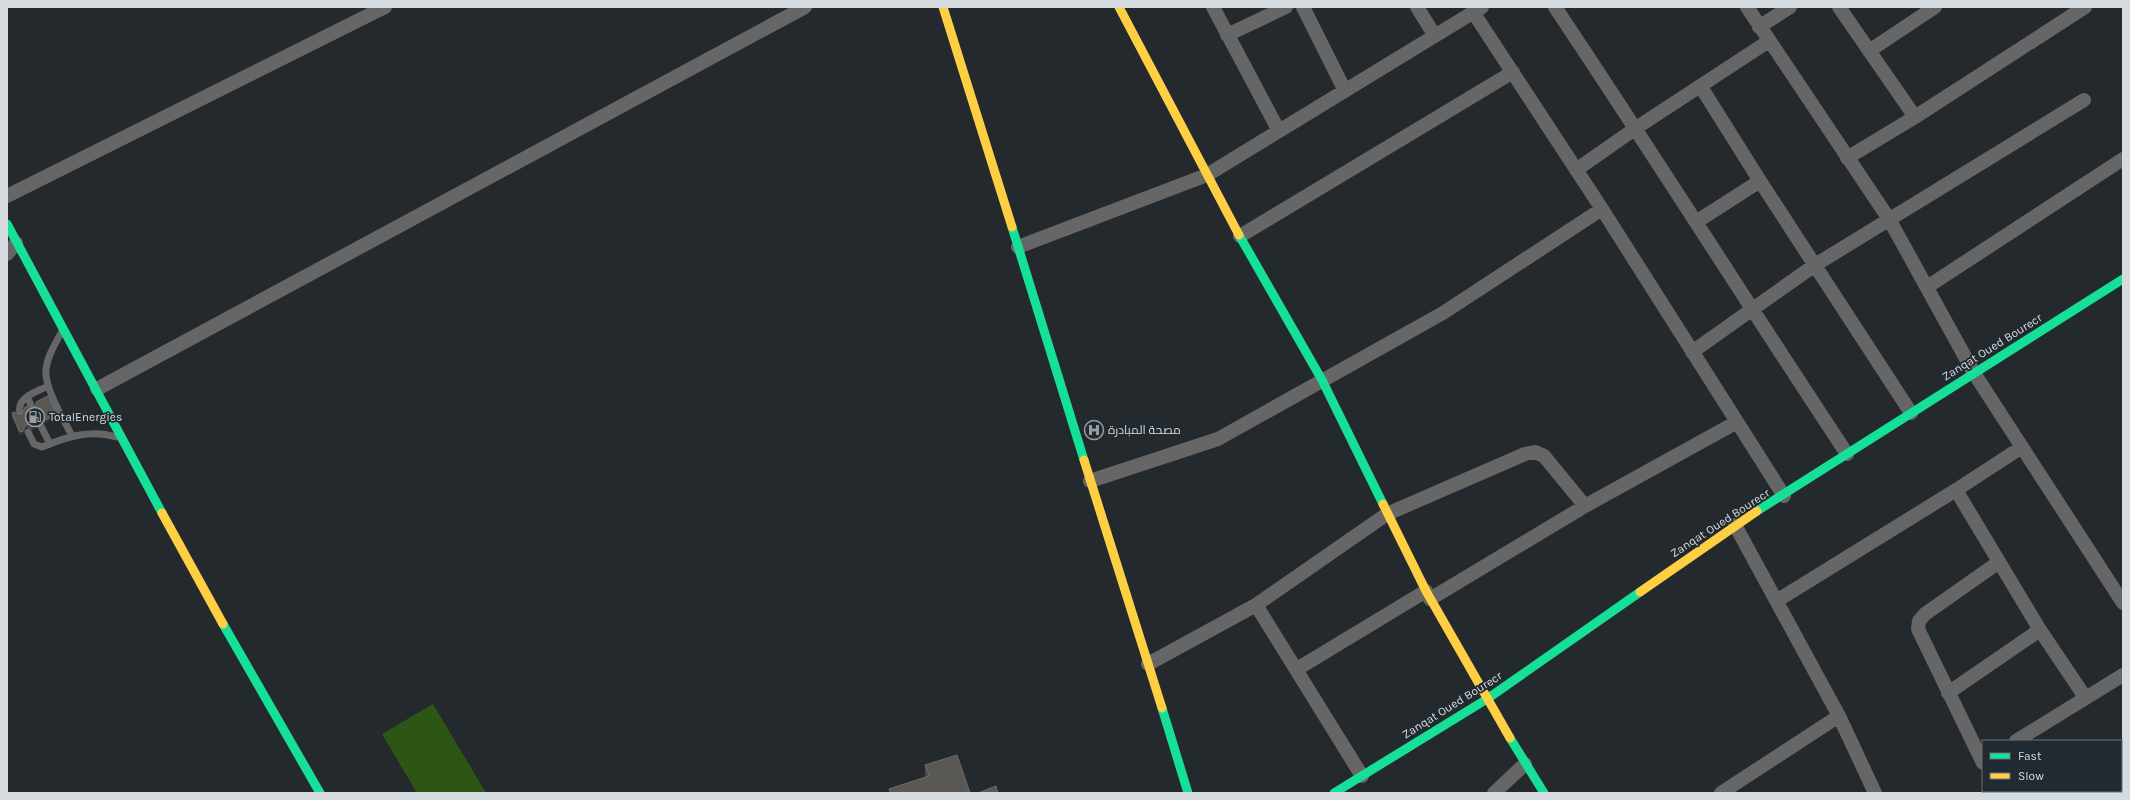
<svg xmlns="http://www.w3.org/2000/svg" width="2130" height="800" font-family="Karla,Cairo,sans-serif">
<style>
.green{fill:#2d5615}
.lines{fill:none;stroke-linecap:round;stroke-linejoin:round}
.lane{stroke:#676667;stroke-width:7}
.street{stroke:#676667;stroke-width:14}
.fast{stroke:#16e098;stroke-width:9}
.slow{stroke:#ffcf43;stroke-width:9}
.wall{fill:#4b4845}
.shaded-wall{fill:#353535}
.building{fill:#5a5855;stroke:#6e6c6b}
.labels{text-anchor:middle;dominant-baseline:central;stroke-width:3.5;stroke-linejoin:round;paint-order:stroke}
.street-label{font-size:12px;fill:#d6dbe0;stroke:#212a31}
.poi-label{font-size:12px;fill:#d6dbe0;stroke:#212a31;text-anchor:start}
</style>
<rect width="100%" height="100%" fill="#24292e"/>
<!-- green -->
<path class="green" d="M433 704 486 793H417L382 734Z"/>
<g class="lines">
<!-- lane -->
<path class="lane" d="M62 331C56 343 47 356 46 370 44 387 64 420 72 436
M27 397 32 407
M20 413C16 397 37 392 48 386
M41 426 50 444
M28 432 34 444 42 447C66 437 90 429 116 437"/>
<!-- street -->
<path class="street" d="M1213 7 1279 131
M1303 7 1345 91
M1417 7 1435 36
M1555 7C1654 155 1749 306 1847 454
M1747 7 1889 219 1974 373 2123 603
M1839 7 1915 117
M1473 12 1602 209 1784 496
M1759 27 1790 7
M1227 35 1286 7
M1869 51 1935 7
M1701 87 1760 181 1911 413
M1847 158 1915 117 2085 7
M1576 170 1636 128 1769 41
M7 196 385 7
M1696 222 1760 181
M1240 236 1513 72
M1018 247 1207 175 1482 7
M7 254 16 243
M1927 287 2123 159
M1692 352 1815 265 2084 100
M97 389 805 7
M1090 481 1218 439 1443 313 1602 209
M1956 490 2040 630 2085 697
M1735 525 1839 716 1875 793
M1430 599 1585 506 1737 422
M1778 600 1956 490 2022 447
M1256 605 1362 776
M1148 664 1256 605 1387 514 1525 454 1535 452 1544 456 1585 506
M1297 669 1426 591
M1948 693 2040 630
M2016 741 2123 675
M1983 763 1918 629 1919 621 1925 614 1999 562
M2121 771 2123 770
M1997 791 1998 793
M1494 793 1525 764
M1721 793 1839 716
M2089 793 2092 791"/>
<!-- fast -->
<path class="fast" d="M7 224 162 513
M1012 227 1084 460
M1239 235 1322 380 1383 504
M1757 511 2123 279
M223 624 320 793
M1162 708 1188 793
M1510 738 1544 793
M1334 793 1487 699 1640 592"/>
<!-- slow -->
<path class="slow" d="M943 7 1012 227
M1119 7 1239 235
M1084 460 1162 708
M1383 504 1426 591 1510 738
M162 513 223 624
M1640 592 1757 511"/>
</g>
<!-- wall -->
<path class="wall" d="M12 413 18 414H22L57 418 45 423 39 421 36 428 32 430 26 427 23 434 20 435 12 417Z
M925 765 970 793H889V789L925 777Z"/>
<!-- shaded-wall -->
<path class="shaded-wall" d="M57 415V418L45 423V420Z
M39 418V421L36 428 32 430V426Z
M26 424V427L23 434 20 435V432Z"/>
<!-- building -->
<path class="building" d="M48 396 57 415 45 420 39 418 36 424 32 426 26 424 23 431 20 432 12 413 15 412 18 414H22L25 407 27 406 34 408 36 406V402Z
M957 755 970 793H891L889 789 929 776 925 765Z
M996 786 998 793H978Z"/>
<!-- icons -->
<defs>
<symbol id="fuel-ring" viewBox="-11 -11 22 22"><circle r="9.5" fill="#212a31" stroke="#989da2" stroke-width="1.5"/><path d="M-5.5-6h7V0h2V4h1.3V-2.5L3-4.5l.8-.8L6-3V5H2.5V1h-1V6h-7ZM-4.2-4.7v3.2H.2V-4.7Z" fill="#989da2"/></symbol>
<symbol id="hospital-ring" viewBox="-11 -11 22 22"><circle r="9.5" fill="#212a31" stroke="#989da2" stroke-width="1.5"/><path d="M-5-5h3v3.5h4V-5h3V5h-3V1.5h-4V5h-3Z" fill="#989da2"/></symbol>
</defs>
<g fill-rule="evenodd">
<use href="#fuel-ring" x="24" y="406" width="22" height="22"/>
<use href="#hospital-ring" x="1083" y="419" width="22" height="22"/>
</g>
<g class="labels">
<!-- street labels -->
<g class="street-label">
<text transform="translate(1992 347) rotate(-32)">Zanqat Oued Bourecr</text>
<text transform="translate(1720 523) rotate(-33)">Zanqat Oued Bourecr</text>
<text transform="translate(1452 705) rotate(-32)">Zanqat Oued Bourecr</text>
</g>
<!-- poi labels -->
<g class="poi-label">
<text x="49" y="417">TotalEnergies</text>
<text x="1108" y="430">مصحة المبادرة</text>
</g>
</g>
<!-- border -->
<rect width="2130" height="800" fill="none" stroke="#d6dbe0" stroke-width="16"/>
<!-- legend -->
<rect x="1982" y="740" width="140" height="52" fill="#212a31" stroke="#697177"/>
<rect x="1990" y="753" width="20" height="6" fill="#16e098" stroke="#697177"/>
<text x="2018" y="760" font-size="12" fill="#d6dbe0">Fast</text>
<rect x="1990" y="773" width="20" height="6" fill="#ffcf43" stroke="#697177"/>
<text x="2018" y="780" font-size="12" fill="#d6dbe0">Slow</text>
</svg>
